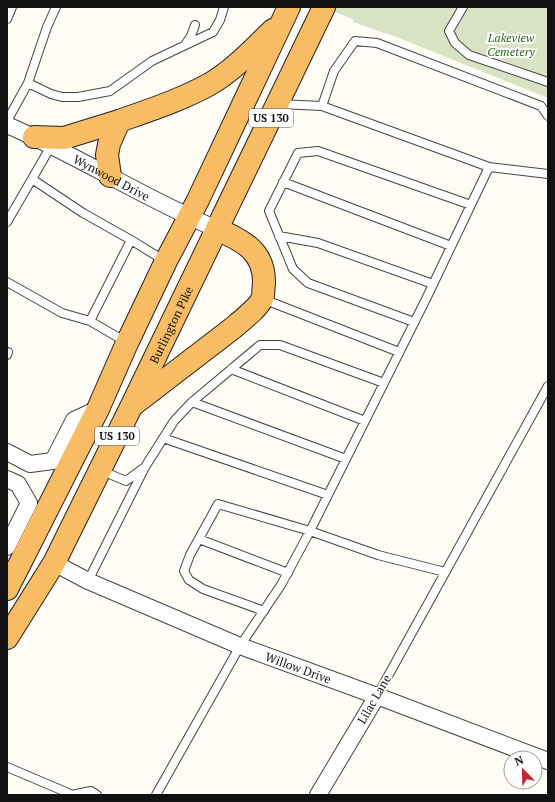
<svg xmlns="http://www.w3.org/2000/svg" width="555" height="802" font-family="'PT Serif',serif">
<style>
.cemetery{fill:#d9e3c4}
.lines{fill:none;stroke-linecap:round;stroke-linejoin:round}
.service-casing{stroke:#444;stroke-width:10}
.minor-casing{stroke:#444;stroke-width:18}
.trunk-casing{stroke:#222;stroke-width:24}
.service{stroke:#fff;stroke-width:8}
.minor{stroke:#fff;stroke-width:16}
.trunk{stroke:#f7bc64;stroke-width:22}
.labels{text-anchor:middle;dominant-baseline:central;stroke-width:4;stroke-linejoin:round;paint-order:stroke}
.shield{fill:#fff;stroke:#585858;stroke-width:1}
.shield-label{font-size:11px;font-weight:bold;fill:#111}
.park-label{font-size:12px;font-style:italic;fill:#2f6b1f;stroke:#fff}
.street-label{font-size:12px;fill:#111;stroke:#fff}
</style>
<rect width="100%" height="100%" fill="#fffdf5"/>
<!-- cemetery -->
<path class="cemetery" d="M324 7H548V98L399 38 353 22 354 20Z"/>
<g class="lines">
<defs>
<path id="service" d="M463 7 449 31 455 43 469 55 548 82
M7 19 12 7
M185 45 191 36 195 25
M28 83 51 94 62 97H78L110 91 152 61 213 32 220 20 224 7
M322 106 334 71 355 41 377 43 541 106 548 116
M7 121 28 83 47 27 56 7
M489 167 548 174
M32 179 51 146
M283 182 451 246
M7 222 32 179 83 213 131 240 90 321
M279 236 318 243 433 284
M131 240 165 261
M7 282 62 313 90 321 126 342
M263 299 399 352
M414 322 308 283 293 269 269 211 298 153 318 151 471 205
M7 355 8 352
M231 369 365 421
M192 402 346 459
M163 438 328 495
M100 470 126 481 145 467 174 421 192 402 260 345H280L384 383
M199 539 288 573
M88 581 144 469
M264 611 203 589 189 580 184 571 190 555 218 504 310 531 378 555 445 572
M377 696 548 386
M7 767 66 792 71 795
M71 795 91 791 97 795
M156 795 240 646 281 585 310 531 427 297 489 167 322 106 279 104"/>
<g id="minor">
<path id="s1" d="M7 125C79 156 145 199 217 229"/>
<path d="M7 452 30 464 53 461 74 420 98 409"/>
<path d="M7 479 18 484 29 503 7 547"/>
<path id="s2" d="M54 563 88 581 240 646 377 696 548 761"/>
<path d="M318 795 377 696"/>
</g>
<g id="trunk">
<path d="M34 137 64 138 119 121"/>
<path d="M110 176 107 155 109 144 119 121C150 110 181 100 210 84 234 70 253 49 273 30"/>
<path d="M134 404 233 328C240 322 259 307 262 299 264 295 263 288 264 284 265 251 243 241 217 229"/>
<path d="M7 589 98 409 127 343 166 261 198 200 289 7"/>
<path id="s3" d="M7 638 54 563 132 405 324 7"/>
</g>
</defs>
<!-- service casing -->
<use href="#service" class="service-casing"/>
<!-- minor casing -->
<use href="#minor" class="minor-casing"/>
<!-- trunk casing -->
<use href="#trunk" class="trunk-casing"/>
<!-- service -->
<use href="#service" class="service"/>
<!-- minor -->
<use href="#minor" class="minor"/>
<!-- trunk -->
<use href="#trunk" class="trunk"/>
</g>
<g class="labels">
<!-- shield labels -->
<g class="shield">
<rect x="249" y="109" width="44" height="18" rx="3"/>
<rect x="95" y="427" width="44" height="18" rx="3"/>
</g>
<g class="shield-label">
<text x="271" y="118">US 130</text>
<text x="117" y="436">US 130</text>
</g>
<!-- park labels -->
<g class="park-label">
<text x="511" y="37">Lakeview<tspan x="511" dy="14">Cemetery</tspan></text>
</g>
<!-- street labels -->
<g class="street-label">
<text stroke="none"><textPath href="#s1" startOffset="117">Wynwood Drive</textPath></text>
<text stroke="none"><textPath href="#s3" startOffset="354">Burlington Pike</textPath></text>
<text stroke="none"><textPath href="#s2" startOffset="266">Willow Drive</textPath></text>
<text transform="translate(374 699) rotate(-60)">Lilac Lane</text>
</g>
</g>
<!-- border -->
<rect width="555" height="802" fill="none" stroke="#111111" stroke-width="16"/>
<!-- north arrow -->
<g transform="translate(523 770) rotate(337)"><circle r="19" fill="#ffffff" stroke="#a0a0a0"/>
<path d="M0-3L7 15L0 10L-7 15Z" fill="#c4262e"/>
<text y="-6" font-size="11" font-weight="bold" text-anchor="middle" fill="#111111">N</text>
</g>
</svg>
